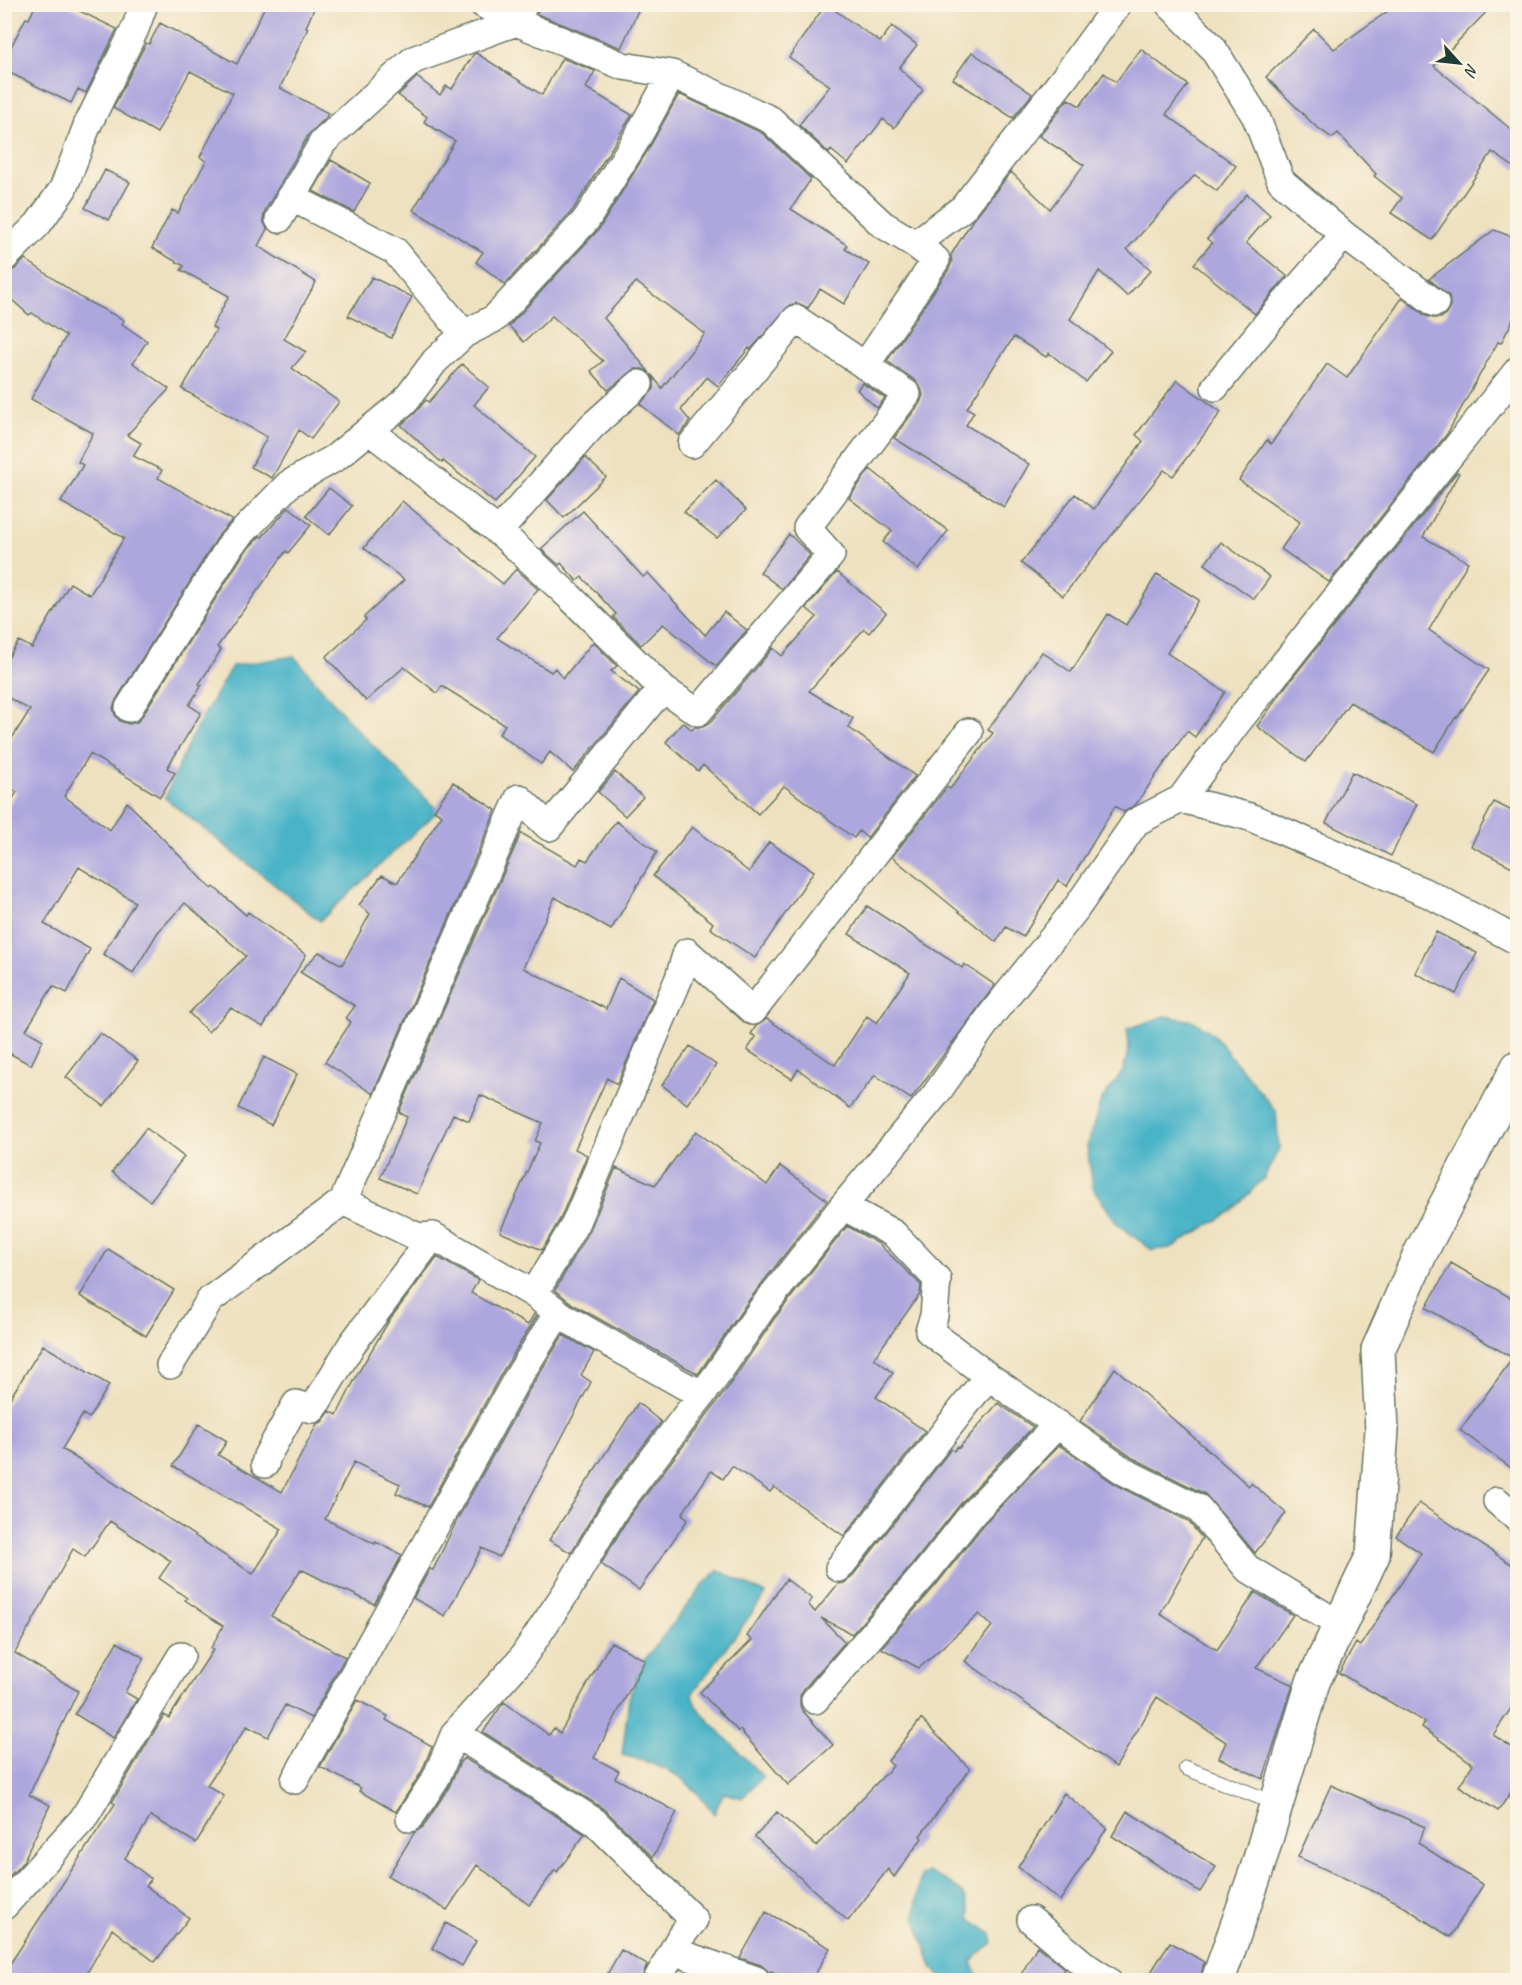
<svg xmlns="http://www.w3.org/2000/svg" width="1522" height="1985" font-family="Caveat,sans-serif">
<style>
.water{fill:#4ab3c8;stroke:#34787e;stroke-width:1.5}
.building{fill:#aea7de}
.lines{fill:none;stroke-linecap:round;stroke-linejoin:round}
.service-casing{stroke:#677665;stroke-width:16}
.minor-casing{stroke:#677665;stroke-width:30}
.tertiary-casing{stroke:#677665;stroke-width:36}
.service{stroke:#fff;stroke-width:14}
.minor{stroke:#fff;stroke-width:27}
.tertiary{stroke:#fff;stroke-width:33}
</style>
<rect width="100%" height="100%" fill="#fcf5e5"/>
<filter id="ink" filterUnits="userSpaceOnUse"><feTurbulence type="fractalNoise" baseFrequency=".0167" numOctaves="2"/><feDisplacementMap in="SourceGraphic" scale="12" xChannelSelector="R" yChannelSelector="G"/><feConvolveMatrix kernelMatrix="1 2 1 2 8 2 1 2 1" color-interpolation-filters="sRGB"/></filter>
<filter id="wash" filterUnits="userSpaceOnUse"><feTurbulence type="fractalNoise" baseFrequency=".008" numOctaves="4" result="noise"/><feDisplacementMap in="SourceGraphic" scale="24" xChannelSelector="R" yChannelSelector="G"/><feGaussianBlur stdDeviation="1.35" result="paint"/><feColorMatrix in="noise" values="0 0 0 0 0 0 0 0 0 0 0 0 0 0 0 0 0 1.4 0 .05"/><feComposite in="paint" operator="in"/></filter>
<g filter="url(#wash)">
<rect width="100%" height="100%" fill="#eee1c0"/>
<!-- water -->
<path class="water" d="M294 656 350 722 438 811 320 921 165 798 190 739 232 666Z
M1165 1016 1194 1021 1212 1033 1276 1111 1279 1149 1264 1178 1231 1212 1171 1248 1152 1250 1118 1225 1093 1188 1087 1146 1101 1101 1123 1071 1129 1047 1127 1029Z
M718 1570 766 1594 692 1694 699 1710 763 1777 742 1798 724 1793 714 1814C688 1776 666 1766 622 1755L629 1698 642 1663 704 1584Z
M928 1872C952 1883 969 1890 971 1919L991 1934 993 1943 976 1956 972 1962 979 1980H944L932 1967 915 1917 920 1878Z"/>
<g id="blocks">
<!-- building -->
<path class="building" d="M36 4H65L117 29 86 93 78 89 71 103 4 70V60L26 18 29 19Z
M266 4H316L306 27 308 28 280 88 328 113 326 118 309 134 265 211 263 220 267 229 258 246 316 282 284 339 306 352 292 368 339 402 311 439 299 430 272 478 251 467 267 437 182 389 216 330 212 327 229 296 181 270 184 266 152 248 172 210 178 213 206 161 200 157 233 93 190 71 157 133 113 108 146 43 149 44 160 23 237 64Z
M539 4H641L621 48 537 14Z
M826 4 880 42 892 26 917 45 899 68 923 90 894 128 883 119 848 164 831 150 829 153 799 125 830 86 789 57Z
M1398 4H1494L1434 66 1518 135V170L1492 152 1432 240 1391 213 1402 198 1374 176 1376 174 1338 133 1332 138 1313 124 1266 77 1314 29 1334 49Z
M1141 49 1188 85 1166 114 1236 166 1217 191 1195 175 1127 249 1151 270 1127 296 1099 271 1070 319 1111 351 1086 382 1049 353 1046 357 1014 337 998 360 967 408 974 412 966 425 1029 464 1004 507 894 438 920 403 923 395 921 388 916 381 887 361 949 269 952 262 951 255 972 221 1011 172 1050 209 1084 165 1039 136 1068 99 1080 106 1104 73 1116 82Z
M972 52 1032 94 1013 118 953 79Z
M476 53 542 95 562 58 595 71 586 88 632 115 573 210 505 284 476 262 483 252 413 210 455 141 424 122 427 117 398 95 417 77 440 95 446 86 452 89 473 55Z
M679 94 762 133 811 179 791 209 847 245 845 249 869 264 844 304 820 289 808 308 798 303 790 305 751 349 749 348 718 386 707 377 681 410 690 421 679 435 640 404 654 389V381L651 374 662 388 705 334 636 282 604 318 650 373 643 369H635L608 390 591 371 603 361 552 316 524 342 509 326 599 229 649 148Z
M331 160 370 183 354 212 313 191Z
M105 170 130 182 109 220 85 208Z
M1247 194 1270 215 1246 243 1287 276 1255 314 1194 264 1212 243 1207 239Z
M1494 230 1518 239V310L1501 343 1498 342 1447 434 1329 582 1281 549 1300 522 1239 480 1267 440 1271 444 1327 364 1347 378 1402 298 1426 316 1433 318H1441L1447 313 1450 305 1449 296 1429 279Z
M25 259 83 299 124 320 122 324 147 341 133 363 169 389 127 435 141 443 133 456 162 470 158 478 232 520 219 535 116 700 113 708 115 715 120 721 129 724 137 722 142 716 244 553 260 536 262 537 289 507 311 525 288 553 286 551 217 647 221 650 199 684 202 685 189 705 201 713 167 768 175 773 160 797 90 754 64 796 110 830 127 802 212 889 214 887 246 915 248 912 306 955 263 1027 231 1008 208 1032 189 1013 246 956 185 903 158 932 133 973 103 954 135 902 79 867 44 924 90 949 67 993 53 986 26 1030 43 1040 31 1065 11 1054 4 1065V812L17 792 4 784V751L30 710 4 695V664L19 641 32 648 70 583 90 595 124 538 61 502 83 465 78 462 93 433 31 399 66 336 32 313 29 315 4 293V273L15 269Z
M372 277 412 297 391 338 348 316Z
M462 364 489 387 474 405 535 457 495 503 443 461 442 463 401 425 415 413 426 400 429 402Z
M1177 380 1221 412 1173 476 1164 470 1063 596 1021 563 1075 494 1094 509 1143 441 1136 435Z
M862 383 885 398 877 408 857 390Z
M585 457 606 477 564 518 547 500Z
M870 469 948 531 918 570 883 542 892 531 849 498Z
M1457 472 1459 473 1423 537 1468 562 1429 630 1489 670 1457 718 1456 717 1434 752 1350 702 1306 762 1257 726 1286 686Z
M716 480 746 510 717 538 684 512Z
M329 488 352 506 329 535 306 516Z
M402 501 503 584 516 569 538 589 497 638 551 672 555 668 563 678 593 642 617 666 611 671 639 692 573 772 550 752 541 764 499 734 505 725 442 686 437 693 404 667 366 701 326 657 366 620 364 617 404 580 364 548Z
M583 511 643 577 648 573 705 635 724 612 747 630 716 666 663 624 641 645 613 617 616 614 582 577 577 581 561 563 559 565 541 549Z
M789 534 810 555 782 589 760 572Z
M1221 542 1270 577 1254 599 1205 564Z
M837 572 886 613 869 633 864 629 809 691 853 718 848 727 915 776 867 838 859 831 854 838 784 786 758 814 703 765 698 771 666 742 683 722 692 730 695 727H703L710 723 773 648 782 656 817 617 806 608Z
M1157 574 1199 600 1167 653 1225 692 1195 737 1187 731 1136 804 1124 812 1115 806 1067 886 1058 880 1023 937 1006 927 996 942 892 857 947 787 950 789 993 733 988 730 1042 652 1071 672 1108 614 1126 625Z
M615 772 643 797 625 816 598 792Z
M1352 772 1417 804 1391 856 1326 823Z
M453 782 496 810 373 1094 325 1062 351 1022 346 1018 355 1006 300 972 319 952 342 965 370 914 359 905 382 875 397 883 442 815 434 810Z
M1494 802 1518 814V870L1471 846Z
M616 821 657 852 611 930 555 897 523 968 606 1009 619 978 653 999 617 1084 607 1078 575 1149 587 1155 561 1217 542 1250 500 1232 540 1143 535 1141 543 1123 480 1095 469 1121 453 1114 417 1194 380 1178 407 1117 399 1112 521 833 577 865 581 858 587 861Z
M692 827 749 872 769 842 814 871 755 958 710 928 713 923 653 876Z
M867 906 962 968 964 964 995 985 911 1099 875 1075 850 1108 798 1069 792 1079 747 1050 756 1037 751 1034 756 1026 767 1019 835 1065 867 1016 877 1023 910 973 849 934Z
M1436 932 1477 953 1456 994 1415 973Z
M100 1033 138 1061 104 1106 66 1077Z
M690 1046 716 1065 687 1104 662 1085Z
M264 1057 297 1074 271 1125 238 1108Z
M146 1128 184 1157 150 1201 112 1172Z
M696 1131 767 1185 780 1166 827 1200 749 1300 698 1374 574 1305 555 1290 589 1232 616 1168 655 1185Z
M847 1226 879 1244 921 1285 920 1294 874 1358 893 1373 876 1397 925 1431 844 1536 774 1487 770 1492 732 1466 723 1479 711 1471 682 1514 688 1519 639 1590 601 1564 628 1518 729 1386 774 1319Z
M108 1249 174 1290 146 1336 80 1296Z
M437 1257 478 1280 471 1293 528 1325 534 1314 537 1316 501 1374 428 1507 396 1493 400 1484 354 1462 325 1519 375 1544 376 1542 402 1555 374 1604 347 1591 346 1592 301 1569 271 1616 345 1657 311 1718 285 1705 268 1737 247 1726 207 1785 224 1796 196 1843 151 1816 125 1858 151 1879 146 1886 189 1918 155 1962 112 1929 83 1980H4V1973L115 1804 112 1802 164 1715 169 1718 213 1650 211 1648 223 1626 185 1600 187 1598 159 1578 171 1561 110 1521 85 1557 73 1549 15 1653 78 1691 29 1795 50 1805 23 1862 4 1882V1408L43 1345 109 1385 89 1418 83 1414 62 1449 253 1574 282 1529 173 1466 199 1424 227 1441 218 1455 282 1492 317 1424 322 1422 330 1411 337 1415 358 1373 390 1319Z
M1451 1263 1518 1302V1473L1460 1430 1513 1358 1426 1308Z
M563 1335 594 1352 581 1375 591 1382 499 1557 482 1548 445 1616 413 1598 430 1569 433 1570 457 1520 529 1390Z
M1115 1368 1249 1486 1251 1483 1286 1513 1255 1553 1205 1494 1133 1458 1080 1421Z
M638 1403 661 1422 602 1500 571 1553 549 1540Z
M998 1403 1033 1427 962 1502 912 1565 852 1634 821 1618 845 1642 803 1690 800 1696V1705L802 1710 833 1745 788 1785 740 1730 738 1731 700 1692 752 1640 747 1636 786 1579 812 1599 808 1604 815 1612 838 1584 844 1583 851 1578 951 1449 954 1451 957 1447 959 1448Z
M1059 1445 1118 1486 1188 1521 1202 1538 1160 1614 1217 1650 1255 1592 1293 1615 1256 1668 1293 1685 1263 1779 1219 1758 1226 1742 1157 1697 1116 1767 965 1661 992 1626 979 1614 919 1668 881 1648 936 1585 985 1523Z
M1419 1503 1518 1569V1698L1493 1735 1518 1751V1782L1498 1811 1459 1786 1473 1764 1422 1727 1425 1722 1339 1673 1356 1643 1360 1646 1421 1553 1396 1536Z
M117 1642 144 1658 125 1692 137 1699 113 1738 75 1714Z
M611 1642 645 1660 594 1758 619 1771 615 1778 677 1812 653 1857 604 1809 483 1732 504 1702 549 1735 554 1728 560 1733Z
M357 1700 388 1716 386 1720 432 1746 422 1771 396 1812 359 1791 361 1788 320 1767Z
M921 1719 970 1769 920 1836 922 1838 894 1877 888 1869 848 1921 755 1837 777 1812 816 1846 893 1766 888 1761Z
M464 1758 585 1834 557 1872 555 1870 529 1905 477 1865 447 1910 388 1876 414 1833 423 1827 449 1787 460 1762Z
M1331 1785 1425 1827 1418 1843 1483 1885 1450 1937 1397 1902 1298 1857Z
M1064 1793 1107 1828 1060 1901 1018 1867Z
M1127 1811 1216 1867 1200 1892 1112 1836Z
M766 1912 830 1948 812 1980H789L771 1971 770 1973 761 1965 740 1958Z
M446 1923 476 1941 462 1966 432 1948Z
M1170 1942 1204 1962 1200 1980H1146Z
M1037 1946 1065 1969 1058 1980H1018Z
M621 1950 647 1965 641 1980H604Z"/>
</g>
</g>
<g filter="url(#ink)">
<use href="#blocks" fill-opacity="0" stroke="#677665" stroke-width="1.5"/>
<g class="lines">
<defs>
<path id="service" d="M1186 1768 1277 1804"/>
<path id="minor" d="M483 4 516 22 623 66 672 74 771 120 882 224 915 244 963 208 1065 77 1118 4
M1169 4 1212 47 1256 117 1281 181 1344 235 1435 303
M291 197 395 251 464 334
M279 219 323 142 413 60 516 22 524 4
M4 258 38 224 63 189 87 126 135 29 144 4
M865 366 936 260 915 244
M1215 387 1269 321 1344 235
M370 431 503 535 570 597 664 690 652 701 549 827 519 798 343 1201 418 1237 433 1236
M498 532 592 426 639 384
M664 690 698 712 831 555 807 528 907 394 796 319 692 444
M129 708 232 543 289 484 335 458 405 401 435 361 464 334 495 318 586 220 636 140 672 74
M1181 799 1236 724 1518 370
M534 1294 575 1224 679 978 687 952 753 1011 969 732
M170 1365 210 1300 343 1201
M265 1464 267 1456 296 1404 313 1409 352 1344 433 1236 534 1294 565 1318 685 1386 703 1393
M1497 1501 1518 1519
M839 1568 988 1376
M1340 1625 1247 1568 1198 1508 1125 1472 988 1376 929 1331 934 1316 937 1279 894 1234 843 1206 936 1094 992 1014 1075 910 1136 822 1181 799 1250 817 1431 895 1518 941
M815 1700 924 1575 973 1513 1058 1424
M455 1733 595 1822 694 1920 681 1936 657 1980
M295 1780 515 1382 558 1313
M410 1818 436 1778 455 1733 520 1661 567 1591 615 1509 716 1376 761 1310 843 1206
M4 1906 83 1819 181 1656
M1031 1920 1087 1967 1107 1980
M673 1951 756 1980"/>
<path id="tertiary" d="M1218 1980 1257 1869 1313 1682 1373 1555 1382 1430 1378 1350 1421 1252 1518 1067"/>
</defs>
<!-- service casing -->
<use href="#service" class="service-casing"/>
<!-- minor casing -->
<use href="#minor" class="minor-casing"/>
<!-- tertiary casing -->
<use href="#tertiary" class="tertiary-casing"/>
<!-- service -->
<use href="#service" class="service"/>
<!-- minor -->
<use href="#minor" class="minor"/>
<!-- tertiary -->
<use href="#tertiary" class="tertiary"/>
</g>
</g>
<!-- margin -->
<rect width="1522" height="1985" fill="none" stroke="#fcf5e5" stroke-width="24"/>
<!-- north arrow -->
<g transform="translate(1459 63) rotate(117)" stroke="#fcf5e5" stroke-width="4.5" paint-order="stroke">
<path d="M0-4.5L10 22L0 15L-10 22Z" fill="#1f3d34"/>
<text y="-9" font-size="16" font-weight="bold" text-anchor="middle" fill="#1f3d34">N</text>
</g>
</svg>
